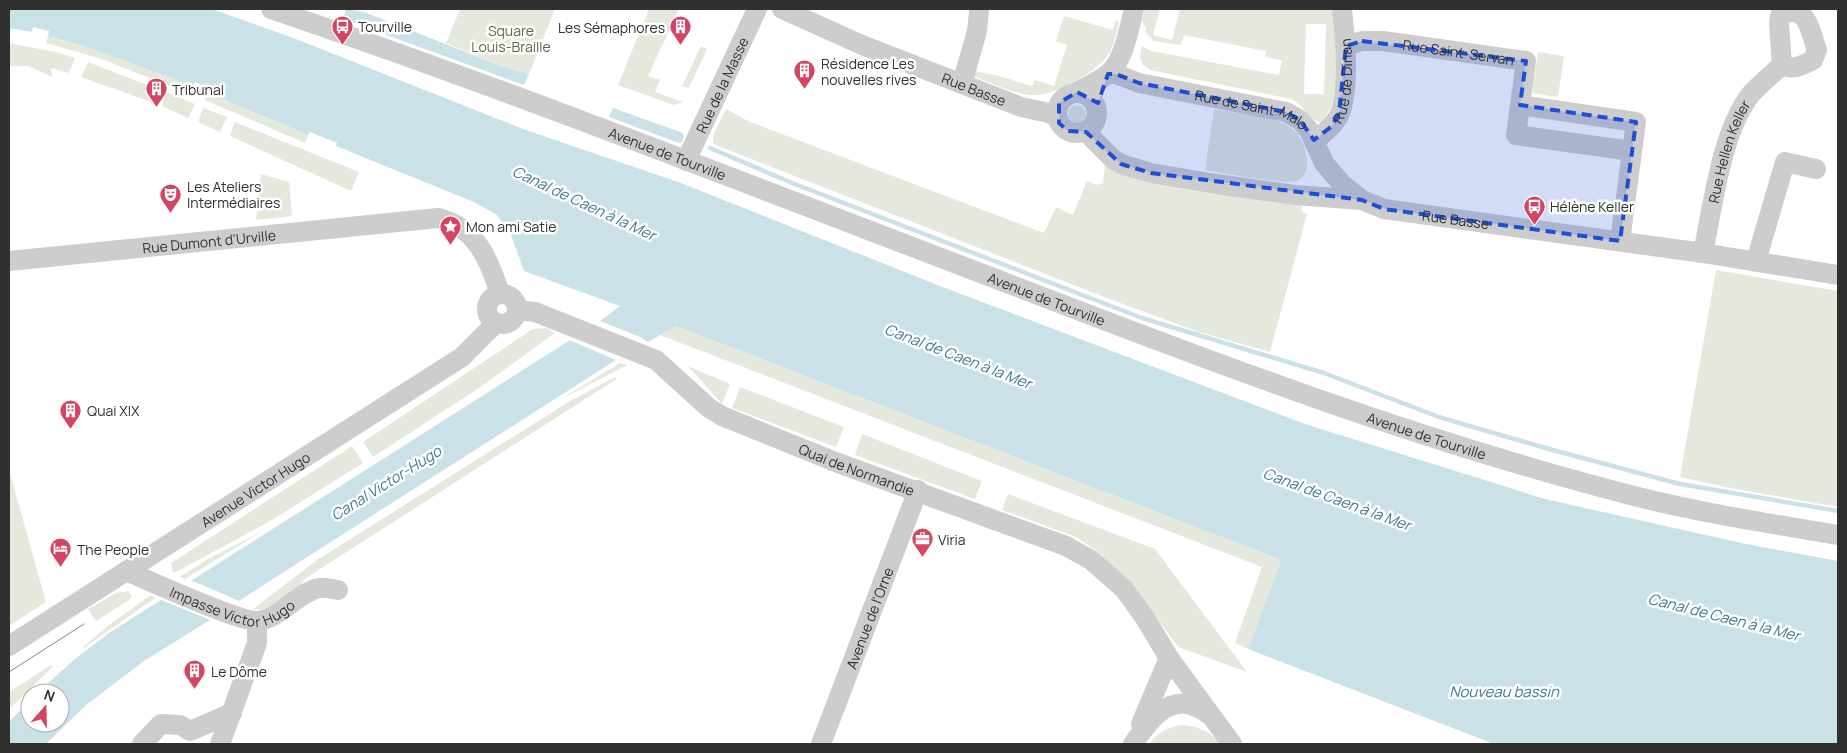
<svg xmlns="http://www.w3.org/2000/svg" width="1847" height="753" font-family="Manrope,sans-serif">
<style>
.green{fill:#e5e9dd;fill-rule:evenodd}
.water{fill:#cbe1e8}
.pier{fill:#fff}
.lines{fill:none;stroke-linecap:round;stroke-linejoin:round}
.stream{stroke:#cbe1e8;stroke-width:4.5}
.minor{stroke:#cdcdcd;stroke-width:20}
.tram{stroke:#858585;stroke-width:1}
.marked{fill:#1d4ed8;fill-opacity:0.2;stroke:#1d4ed8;stroke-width:4;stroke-dasharray:10 6;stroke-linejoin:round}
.labels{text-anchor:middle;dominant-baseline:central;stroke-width:5;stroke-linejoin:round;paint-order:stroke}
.poi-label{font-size:14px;fill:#303030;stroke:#fff;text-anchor:start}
.park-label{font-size:14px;fill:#596941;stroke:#fff}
.street-label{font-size:14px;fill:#303030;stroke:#fff}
.water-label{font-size:15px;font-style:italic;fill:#45798c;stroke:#fff}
</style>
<rect width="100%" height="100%" fill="#fff"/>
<!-- green -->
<path class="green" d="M460 9H555L529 74 507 68 446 43Z
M649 9H679L648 76 660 80 655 92 683 102 674 105 618 85Z
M1145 9H1160L1153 35 1172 40 1180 9H1335C1336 39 1344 100 1321 122 1309 121 1303 104 1291 99L1150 70C1139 63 1139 58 1142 46L1151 51 1279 75 1282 60 1265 57 1266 51 1184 35 1181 45 1154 41 1145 32 1146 28 1142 21ZM1306 24H1326L1324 94H1304Z
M1064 16 1113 30 1116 20 1119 22C1116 33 1115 45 1108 55 1096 73 1053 97 1031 95 1012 94 987 81 969 74L970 70 995 75 1032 86 1035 80 1054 86 1067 45 1056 41Z
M48 36 84 46 193 86 190 94 99 58 46 43Z
M9 43 55 52 75 58 69 73 51 68 52 77 28 66H9Z
M701 46 707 49 689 88 682 86Z
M1538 52 1564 56 1558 97 1532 93Z
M88 62 160 90 154 103 81 77Z
M166 92 195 104 188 118 162 106Z
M208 93 308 135 305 143 205 100Z
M1068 114a9 9 0 1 1 18 0a9 9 0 1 1-18 0Z
M203 108 227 117 220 132 198 122Z
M726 109 750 122 1044 233 1056 207 1073 215 1087 181 1096 185 1103 183 1105 164 1149 181 1184 189 1302 205V212L1307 214 1270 352 1196 331 1107 298 713 144V135Z
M1214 109C1228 111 1242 114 1256 116 1285 121 1304 128 1307 162 1308 170 1304 178 1297 181 1286 185 1221 173 1205 170Z
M235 122 359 172 351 191 230 136Z
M261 174 289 182 292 216 256 220Z
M1716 270 1838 291V507L1735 489 1680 477Z
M676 326 1281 560 1248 649 1235 643 1262 567 660 335Z
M546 328 555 333 482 386 373 457 363 442 533 329Z
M620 363 627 365 556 402Z
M688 366 730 384 722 404Z
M615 377 617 379 590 396 306 578 301 583 304 587 262 610 253 609 317 560 570 401Z
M740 387 844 427 836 447 732 408Z
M862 434 982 481 975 499 855 455Z
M352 446 363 463 272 520 176 572H173L171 563Z
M9 470 46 602 9 626Z
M1008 494 1155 549 1247 672 1178 647 1139 594 1098 552 1076 537 1002 510Z
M261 532 185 579 179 577 210 558Z
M129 591 132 598 96 621 88 609 116 593Z
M151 595 155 598 84 648 83 647 109 625Z
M51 665 53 667 9 709V692Z
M1180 725C1196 725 1211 731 1220 744H1149C1157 733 1167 728 1180 725Z"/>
<!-- water -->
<path class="water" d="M9 9H212L296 39 523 129 681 183 940 286 1305 424 1545 499 1746 544 1838 561V744H1494L1248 649 1281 560 676 326 616 360 279 575 210 620 144 661 85 706 46 744H9V722L30 700V723H60V693H37L75 659 109 633 600 321 620 306 524 271 511 235 497 215 474 202 336 146 337 143 310 132 308 135 208 93 209 89 195 82 193 86 84 46 48 36 49 31 33 27 32 32 9 28Z
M346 9 364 12 507 68 529 74 524 85 343 19Z
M613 108 683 133 684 136 682 142 679 143 609 117Z"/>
<!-- pier -->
<path class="pier" d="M600 321 640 337 648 342 616 360 569 340Z
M186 579 205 586 241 602 213 621 156 598Z"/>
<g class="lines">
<!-- stream -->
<path class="stream" d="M710 148 792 183 1142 318 1324 373 1439 417 1549 449 1680 484 1838 511"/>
<!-- minor -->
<g class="minor">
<path id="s1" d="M271 9C518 93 760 189 1004 282 1214 363 1424 443 1642 498 1707 514 1773 524 1838 535"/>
<path id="s2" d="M782 9 862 45 1021 107 1049 113 1057 117"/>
<path id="s3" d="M1346 46 1362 41H1383L1526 61 1520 105 1636 122 1620 241"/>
<path id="s4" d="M1108 74H1116L1139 83 1286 112 1300 120 1309 130 1324 163 1342 184 1362 200"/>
<path d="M962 84 977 31 979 12"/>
<path d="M1077 92C1087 87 1099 81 1108 74 1124 61 1129 28 1134 9"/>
<circle cx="1077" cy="113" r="20"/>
<path d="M1520 105 1516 135 1632 151"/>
<path id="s5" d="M1086 132 1113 159 1121 164 1151 173 1216 184 1295 195 1362 200 1384 209 1703 253 1838 275"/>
<path id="s6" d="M1315 142C1323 132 1335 126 1340 113 1350 86 1345 37 1342 9"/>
<path id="s7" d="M686 161 757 9"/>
<path id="s8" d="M1703 253C1713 206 1721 132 1751 94 1760 84 1772 74 1782 65L1779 24 1780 16C1807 1 1810 31 1817 50L1813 60C1803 65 1792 71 1782 65"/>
<path id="s9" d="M9 261 438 218C476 227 489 259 500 294"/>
<path d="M1756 261 1785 162 1816 169"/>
<circle cx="502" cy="309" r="15"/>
<path id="s10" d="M518 310 535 312 656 360 709 408 722 416 838 463 1066 546 1091 560 1124 589 1145 618 1169 658 1232 744"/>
<path id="s11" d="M126 571C148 580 241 623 258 621 281 618 297 593 319 588 325 587 332 589 338 590"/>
<path id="s12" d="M9 646 462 357 496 323"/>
<path d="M1141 724 1169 658"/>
<path d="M142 744 161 724 180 725 190 731 232 713"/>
<path d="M220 744 257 643V621"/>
<path id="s13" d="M821 744 918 490"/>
<path d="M1133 744C1152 716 1174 688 1208 714"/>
</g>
<!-- tram -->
<path class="tram" d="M9 672 84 624"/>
</g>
<!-- marked area -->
<path class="marked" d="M1362 41 1526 61 1520 105 1636 122 1620 241 1384 209 1362 200 1151 173 1121 164 1086 132 1068 131 1059 123V103L1077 92 1098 103 1108 74H1116L1139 83 1286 112 1300 120 1314 140 1332 126 1339 113 1346 46Z"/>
<!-- icons -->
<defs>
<symbol id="bus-pin" viewBox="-11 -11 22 30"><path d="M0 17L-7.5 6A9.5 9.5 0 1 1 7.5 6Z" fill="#d64461" stroke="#fff"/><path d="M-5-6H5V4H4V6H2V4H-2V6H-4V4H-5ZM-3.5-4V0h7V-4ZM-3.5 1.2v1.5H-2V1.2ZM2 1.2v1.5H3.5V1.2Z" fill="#fff"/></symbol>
<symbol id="building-pin" viewBox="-11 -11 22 30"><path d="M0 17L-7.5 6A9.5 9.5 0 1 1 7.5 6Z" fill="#d64461" stroke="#fff"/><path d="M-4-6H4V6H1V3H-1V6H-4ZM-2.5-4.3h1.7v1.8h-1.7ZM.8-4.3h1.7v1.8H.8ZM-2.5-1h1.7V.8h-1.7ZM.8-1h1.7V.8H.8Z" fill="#fff"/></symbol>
<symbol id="theatre-pin" viewBox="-11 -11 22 30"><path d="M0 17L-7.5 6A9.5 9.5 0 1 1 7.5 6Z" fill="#d64461" stroke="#fff"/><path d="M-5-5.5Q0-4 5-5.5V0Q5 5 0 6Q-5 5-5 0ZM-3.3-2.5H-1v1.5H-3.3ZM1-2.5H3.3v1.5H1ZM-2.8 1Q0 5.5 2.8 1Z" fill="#fff"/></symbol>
<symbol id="sight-pin" viewBox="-11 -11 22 30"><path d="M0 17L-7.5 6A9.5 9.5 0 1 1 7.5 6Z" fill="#d64461" stroke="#fff"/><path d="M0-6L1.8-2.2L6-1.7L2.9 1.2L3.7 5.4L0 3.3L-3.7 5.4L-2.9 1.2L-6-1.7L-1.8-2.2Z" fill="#fff"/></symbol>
<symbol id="office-pin" viewBox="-11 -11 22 30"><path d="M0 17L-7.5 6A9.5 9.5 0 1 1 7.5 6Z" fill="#d64461" stroke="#fff"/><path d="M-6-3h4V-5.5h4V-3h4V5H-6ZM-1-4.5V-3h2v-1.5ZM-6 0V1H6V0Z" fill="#fff"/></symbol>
<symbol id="hotel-pin" viewBox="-11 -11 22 30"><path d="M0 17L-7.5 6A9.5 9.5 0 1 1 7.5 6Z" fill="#d64461" stroke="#fff"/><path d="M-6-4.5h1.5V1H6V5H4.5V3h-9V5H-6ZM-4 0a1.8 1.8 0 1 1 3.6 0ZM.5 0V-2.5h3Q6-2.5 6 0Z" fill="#fff"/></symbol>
</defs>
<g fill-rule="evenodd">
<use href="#bus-pin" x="330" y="14" width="25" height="34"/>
<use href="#building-pin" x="668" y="14" width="25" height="34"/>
<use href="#building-pin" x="792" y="58" width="25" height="34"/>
<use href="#building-pin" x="144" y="76" width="25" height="34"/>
<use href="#theatre-pin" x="158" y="182" width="25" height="34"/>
<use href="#bus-pin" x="1522" y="194" width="25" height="34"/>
<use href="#sight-pin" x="438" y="214" width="25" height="34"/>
<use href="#building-pin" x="58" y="398" width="25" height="34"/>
<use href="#office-pin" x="910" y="526" width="25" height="34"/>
<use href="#hotel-pin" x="48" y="536" width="25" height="34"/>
<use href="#building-pin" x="182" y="658" width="25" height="34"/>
</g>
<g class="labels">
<!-- poi labels -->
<g class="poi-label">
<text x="358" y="26">Tourville</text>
<text x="665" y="27" text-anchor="end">Les Sémaphores</text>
<text x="821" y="63">Résidence Les<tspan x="821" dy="16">nouvelles rives</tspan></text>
<text x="172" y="89">Tribunal</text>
<text x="187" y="186">Les Ateliers<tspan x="187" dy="16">Intermédiaires</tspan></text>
<text x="1550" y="206">Hélène Keller</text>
<text x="466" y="226">Mon ami Satie</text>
<text x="87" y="410">Quai XIX</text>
<text x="938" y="539">Viria</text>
<text x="77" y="549">The People</text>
<text x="211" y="671">Le Dôme</text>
</g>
<!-- park labels -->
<g class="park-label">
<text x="511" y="30">Square<tspan x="511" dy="16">Louis-Braille</tspan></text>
</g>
<!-- street labels -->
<g class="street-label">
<text stroke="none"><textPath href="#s3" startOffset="114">Rue Saint-Servan</textPath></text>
<text stroke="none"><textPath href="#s6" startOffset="71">Rue de Dinan</textPath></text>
<text stroke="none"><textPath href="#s7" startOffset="84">Rue de la Masse</textPath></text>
<text stroke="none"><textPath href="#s2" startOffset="208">Rue Basse</textPath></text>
<text stroke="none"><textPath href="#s4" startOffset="149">Rue de Saint-Malo</textPath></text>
<text stroke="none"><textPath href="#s8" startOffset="105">Rue Hellen Keller</textPath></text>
<text stroke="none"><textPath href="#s1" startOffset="422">Avenue de Tourville</textPath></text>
<text stroke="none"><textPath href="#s5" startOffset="388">Rue Basse</textPath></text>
<text stroke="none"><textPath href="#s9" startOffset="201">Rue Dumont d'Urville</textPath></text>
<text stroke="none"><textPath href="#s1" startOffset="828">Avenue de Tourville</textPath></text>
<text stroke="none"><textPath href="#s1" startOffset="1232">Avenue de Tourville</textPath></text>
<text stroke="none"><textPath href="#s10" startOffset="379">Quai de Normandie</textPath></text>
<text stroke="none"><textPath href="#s12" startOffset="292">Avenue Victor Hugo</textPath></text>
<text stroke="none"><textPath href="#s11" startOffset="115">Impasse Victor Hugo</textPath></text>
<text stroke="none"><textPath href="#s13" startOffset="135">Avenue de l'Orne</textPath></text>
</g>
<!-- water labels -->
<g class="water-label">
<text transform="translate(584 203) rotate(25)">Canal de Caen à la Mer</text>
<text transform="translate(958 356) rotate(21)">Canal de Caen à la Mer</text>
<text transform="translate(386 483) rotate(-32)">Canal Victor-Hugo</text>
<text transform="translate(1337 499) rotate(20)">Canal de Caen à la Mer</text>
<text transform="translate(1724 617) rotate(14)">Canal de Caen à la Mer</text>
<text x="1504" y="691">Nouveau bassin</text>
</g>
</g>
<!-- border -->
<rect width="1847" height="753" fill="none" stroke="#303030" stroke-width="20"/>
<!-- north arrow -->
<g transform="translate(45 708) rotate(20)"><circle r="24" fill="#ffffff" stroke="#acacac"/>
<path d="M0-4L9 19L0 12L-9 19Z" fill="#d64461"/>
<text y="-8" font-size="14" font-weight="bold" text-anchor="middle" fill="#303030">N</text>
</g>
</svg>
